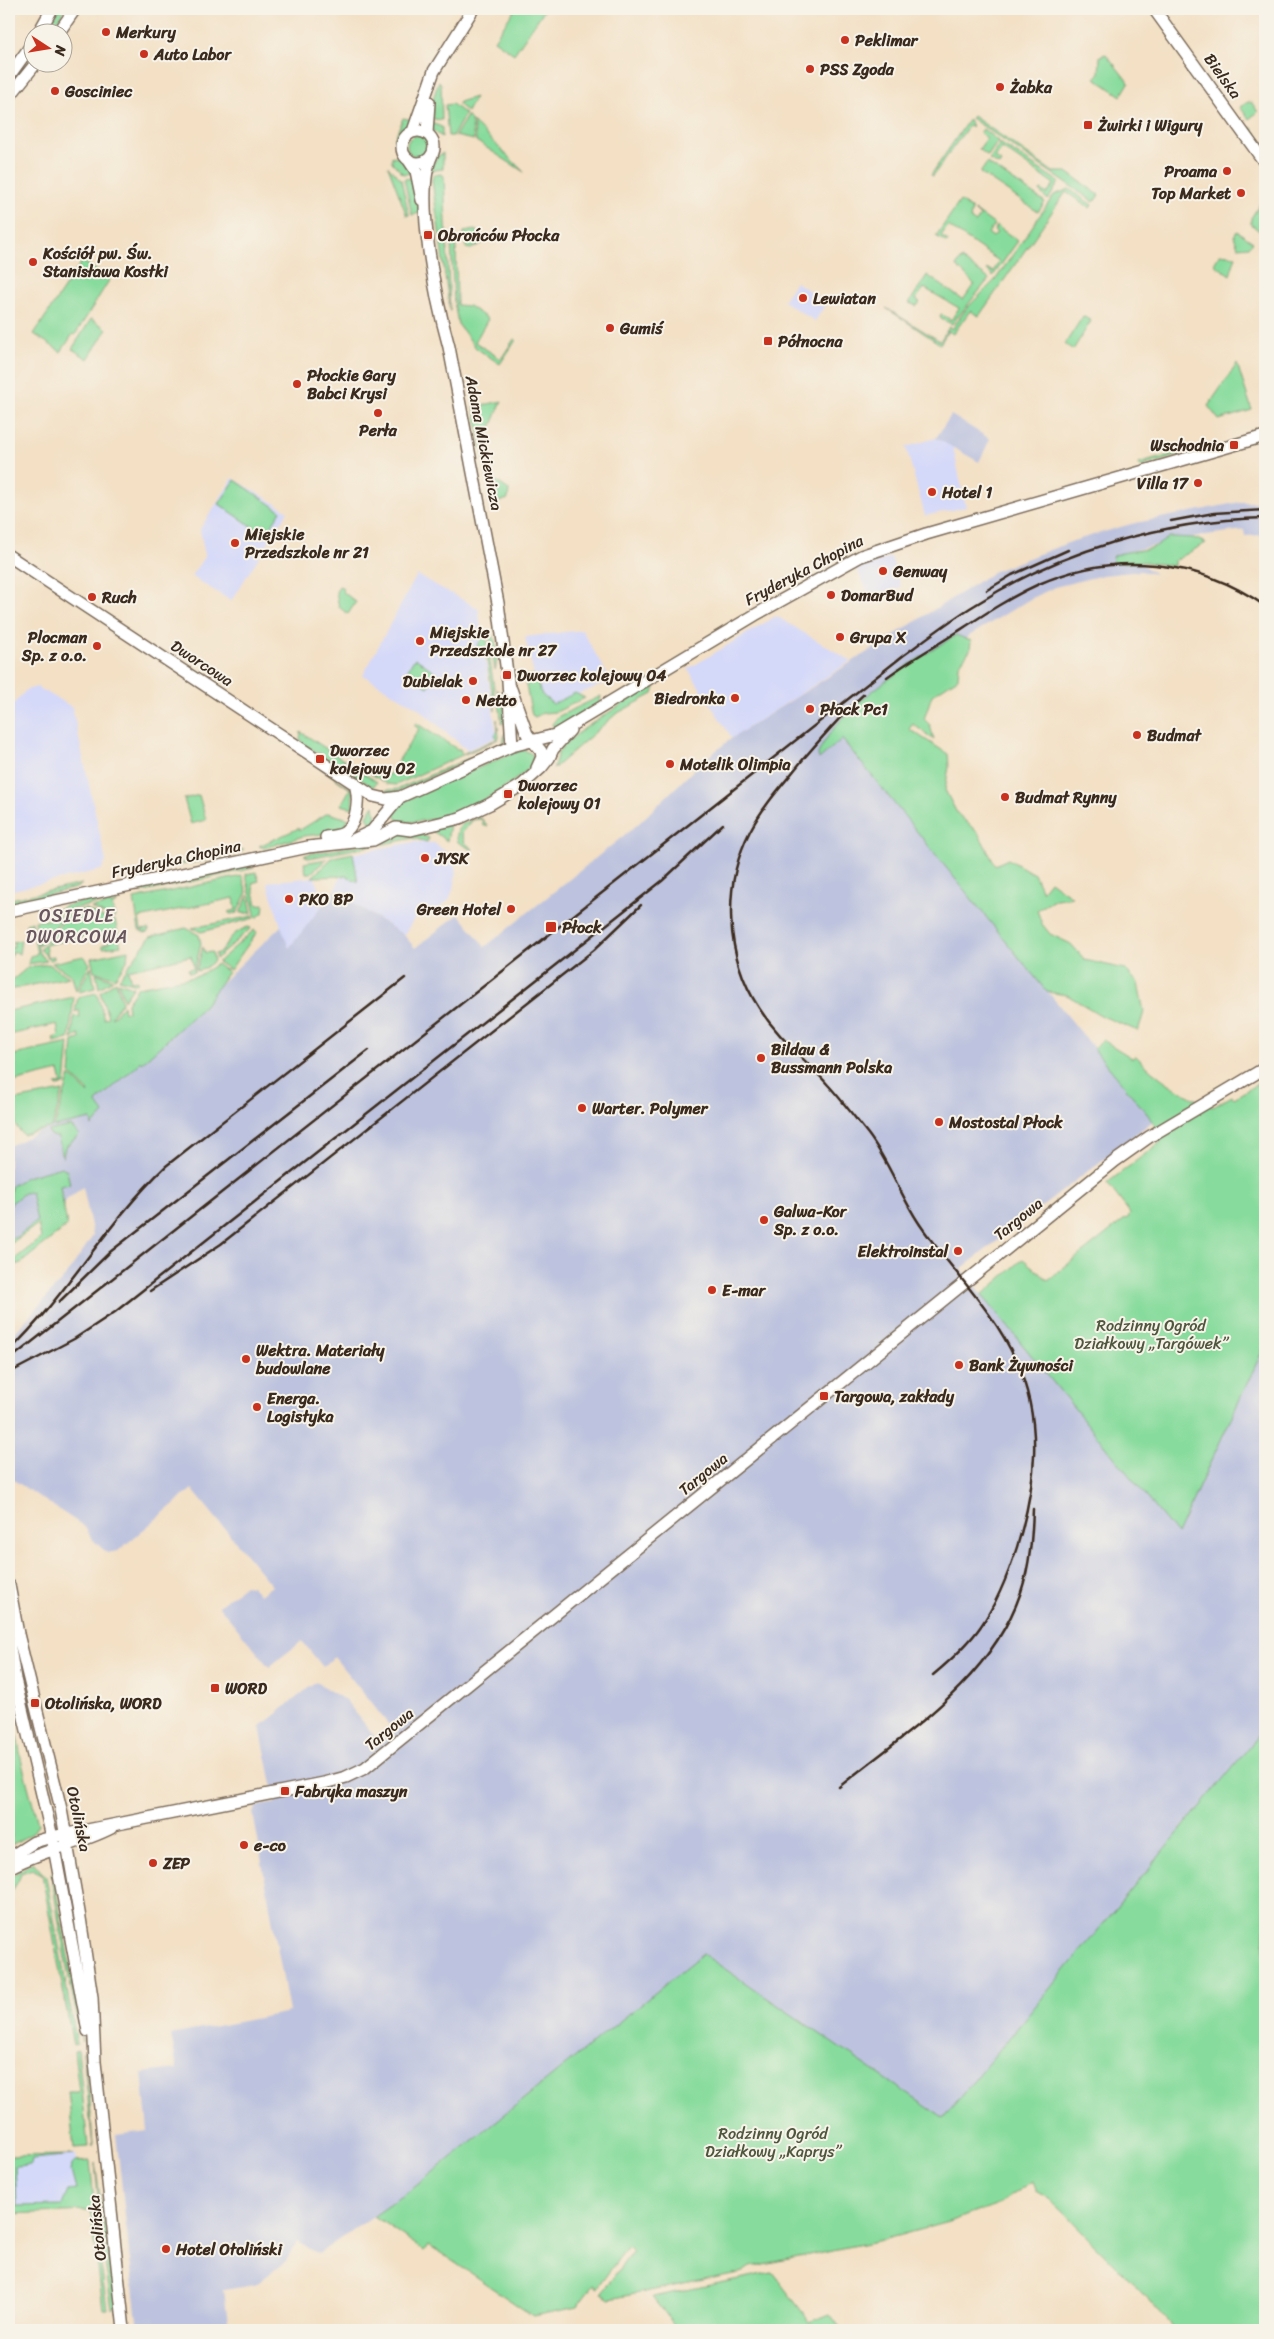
<svg xmlns="http://www.w3.org/2000/svg" width="1274" height="2339" font-family="Sriracha,sans-serif">
<style>
.built{fill:#d4d8f9}
.industrial{fill:#bdc3de}
.green{fill:#87db9c;stroke:#61825d}
.lines{fill:none;stroke-linecap:round;stroke-linejoin:round}
.secondary-casing{stroke:#7b6a58;stroke-width:14}
.secondary{stroke:#fff;stroke-width:11}
.rail{stroke:#3b2a1e;stroke-width:2.5}
.poi-dot{fill:#c8321e;stroke:#f7f3e8;stroke-width:2}
.labels{text-anchor:middle;dominant-baseline:central;stroke-width:4;stroke-linejoin:round;paint-order:stroke}
.poi-label{font-size:16px;font-weight:bold;fill:#3b2a1e;stroke:#f7f3e8;text-anchor:start}
.street-label{font-size:16px;fill:#3b2a1e;stroke:#f7f3e8}
.park-label{font-size:16px;fill:#4e563e;stroke:#f7f3e8}
.neighbourhood-label{font-size:18px;letter-spacing:1px;fill:#6a565e;stroke:#f7f3e8}
</style>
<rect width="100%" height="100%" fill="#f7f3e8"/>
<filter id="ink" filterUnits="userSpaceOnUse"><feTurbulence type="fractalNoise" baseFrequency=".02" numOctaves="2"/><feDisplacementMap in="SourceGraphic" scale="10" xChannelSelector="R" yChannelSelector="G"/><feConvolveMatrix kernelMatrix="1 2 1 2 8 2 1 2 1" color-interpolation-filters="sRGB"/></filter>
<filter id="wash" filterUnits="userSpaceOnUse"><feTurbulence type="fractalNoise" baseFrequency=".0096" numOctaves="4" result="noise"/><feDisplacementMap in="SourceGraphic" scale="20" xChannelSelector="R" yChannelSelector="G"/><feGaussianBlur stdDeviation="1.12" result="paint"/><feColorMatrix in="noise" values="0 0 0 0 0 0 0 0 0 0 0 0 0 0 0 0 0 1.4 0 .05"/><feComposite in="paint" operator="in"/></filter>
<g filter="url(#wash)">
<rect width="100%" height="100%" fill="#f3e0c5"/>
<!-- built -->
<path class="built" d="M796 282 827 302 815 321 783 301Z
M936 438 953 447 966 507 925 516 906 447Z
M233 478 288 511 231 601 191 576 205 556 200 529Z
M891 557 901 587 870 596 856 568Z
M417 575 478 608 497 737 467 750 418 708 363 675Z
M776 616 851 661 732 738 688 669Z
M582 630 611 681 553 704 542 695 534 675 525 637Z
M37 687 72 707 106 862 101 870 9 891V709L26 690Z
M414 842 434 843 448 853 456 867 455 884 449 900 435 912 415 917 404 935 334 891 352 854Z
M315 877 323 908 288 949 267 882Z
M76 2155 82 2208 9 2210V2156Z"/>
<!-- industrial -->
<path class="industrial" d="M951 415 990 439 979 462 936 438Z
M1240 502H1265V535L1245 536 1244 530 1191 537 1125 552 1155 574 1141 571 1103 575 1055 587 1030 599 908 673 842 738 1153 1121 961 1269 1177 1533 1265 1345V1728L943 2118 703 1954 411 2190 318 2254 298 2241 286 2261 255 2285 224 2290 229 2330H138L116 2135 148 2131 142 2073 177 2069 171 2035 289 2012 253 1813 257 1806 276 1803 260 1727 316 1682 346 1701 380 1743 393 1730 334 1657 323 1667 302 1641 269 1667 219 1606 245 1585 251 1586 260 1595 272 1586 192 1489 118 1551 107 1553 91 1538 85 1527 9 1477V1339L67 1274 93 1236 83 1187 9 1245V1146L91 1107 281 926 289 948 334 891 404 935 415 948 459 914 485 947 637 825 702 762 732 738 995 571 1073 541 1131 524Z
M9 1736 14 1762 11 1838 9 1840Z"/>
<!-- green -->
<path class="green" d="M59 9H65L51 32H46Z
M515 9H545L514 54 494 40Z
M1106 54 1129 83 1121 96 1095 78 1099 74 1100 56Z
M439 81 441 84 442 120 433 119V99Z
M475 97 467 112 458 104 459 102Z
M1248 102 1252 103 1258 112 1249 119 1240 107Z
M452 104 465 114 453 136H448L445 105Z
M467 116 471 120 474 140 455 136Z
M973 116 1053 172H1067L1099 195 1094 202 971 118Z
M403 118 413 120 410 126 394 140Z
M969 119 972 127 969 125 933 176 931 175Z
M473 122 524 172 476 141Z
M431 123 442 127V137L432 130Z
M1251 127 1265 146V153L1251 133Z
M983 129 998 141 988 156 979 149 987 138 980 133Z
M407 146a11 11 0 1 1 22 0a11 11 0 1 1-22 0Z
M1000 143 1059 182 1048 200 1040 192 1041 190 1047 194 1054 184 1002 148 995 158 1001 162 999 165 989 160Z
M443 153V169L429 171 437 157Z
M392 156 400 158 413 173 403 174 392 162Z
M987 163 1045 202 1038 212 980 173Z
M388 166 401 179 409 215 407 216Z
M442 174 444 176 450 312 432 180 433 175Z
M414 178 420 213 412 215 404 179Z
M1069 189 1092 205 1090 208 1066 192 979 316 970 311 953 334 948 331 940 344 886 308 940 341 949 327 952 329 966 309 996 279 1054 195Z
M1265 196V236L1251 224V218Z
M960 201 972 209 970 219 976 223 980 216 974 210 995 225 988 233 993 237 997 233 994 231 997 226 1018 241 993 276 987 270 988 269 993 272 999 261 948 226 941 236 948 241 947 243 936 236Z
M475 230 489 240 471 249 466 248 467 242 464 238V232Z
M1237 231 1253 242 1249 246 1238 247 1234 236Z
M451 244 456 245 457 305 469 306 488 319 475 342 501 359 514 339 516 340 500 364 476 348 458 324 454 302Z
M1220 254 1236 256 1230 275 1214 264Z
M961 259 989 279 952 324 941 319 940 316 941 314 951 320 959 308 924 288 916 299 920 302 917 306 909 303 927 275 963 300 974 284 956 266Z
M82 261 110 279 75 335 73 334 61 352 34 334Z
M1083 316 1091 321 1073 350 1065 344Z
M91 319 107 329 88 359 72 349Z
M1237 364 1252 410 1219 420 1208 406Z
M502 401 490 430 482 431 493 479 509 490 508 499 496 503 492 500 474 407Z
M1192 449 1190 452 1140 467 1138 464Z
M235 480 281 511 265 535 219 504Z
M1169 537 1194 538 1206 543 1174 561V566L1144 562 1114 563 1112 557C1120 551 1142 551 1151 548 1157 546 1164 541 1169 537Z
M339 586 342 587 343 592 356 602 348 614 339 607 336 592Z
M486 633 494 688 495 711 486 653 477 646Z
M489 633C499 640 498 661 495 670Z
M956 635 971 641 970 650 959 665 958 678 932 695 924 719 930 725 934 740 913 724 909 729 948 754 949 767 945 790 957 813 979 834 995 865 1008 859 1034 874 1042 891 1050 881 1072 897 1056 899 1037 910 1042 924 1050 934 1071 944 1085 960 1125 969 1138 983 1144 1012 1138 1031 1102 1016 1067 995 1047 992 842 739 819 759 818 754C839 705 912 663 956 635Z
M415 658 437 673 428 687 406 672Z
M534 675 542 695 553 704 575 693 585 698 556 712 543 713 535 717 532 715 524 676Z
M651 687H655L653 694 616 714 553 769C556 763 556 756 559 751 574 731 628 701 651 687Z
M497 689 503 703 506 722 502 724Z
M601 696 600 702 555 730 552 724 559 716Z
M497 719 499 737 498 739 396 785 387 784 371 774 373 772 380 776 383 772 389 775 419 729 414 725 416 723 457 749H460L462 754 497 739 495 734 498 731Z
M301 732 377 782 373 787 303 744 300 739Z
M506 732 505 742 496 748 397 792H382L386 790 398 789 494 747 502 743Z
M523 750C531 753 537 755 533 765 497 797 453 822 404 822L397 819 394 812 397 805 419 794 503 757Z
M318 766 352 789 353 808 341 805 350 789Z
M199 795 206 820 191 824 184 799Z
M374 805 376 818 372 826 367 816Z
M328 813 349 819 344 826 331 833 304 836 264 848 259 846 299 828 300 830Z
M480 817 488 826H483L482 819 473 820 462 833 465 843 473 849H470L458 842C453 825 467 821 480 817Z
M450 824 447 841 431 830Z
M416 833 429 838 427 842 413 838 383 844 381 838 390 835Z
M374 842 375 845 309 858 304 855Z
M237 850H244L237 854 135 874 134 872 157 869Z
M353 853 358 882 347 876 312 877 333 857Z
M327 859 311 873H306L304 863Z
M247 866 254 868 140 893 139 888Z
M256 872 259 881 252 883 257 905 264 904 263 913 256 918 246 876V874Z
M242 876 247 892 237 913 230 914 228 912 236 910 234 898 139 918 141 930 149 929V931L145 933 139 930 134 899Z
M82 884 76 888 9 904 11 899Z
M112 895 116 899 55 913 54 911 65 906Z
M248 895 252 913H240Z
M118 902 112 906 115 917 112 918 91 908Z
M85 909 112 921 115 920 121 946 103 948 102 945 109 943 106 932 45 945 47 957 54 956V959L50 960 40 949 69 913Z
M66 914 39 946 35 921 46 920Z
M253 916 254 918 201 932 192 928Z
M29 922H32L39 953 47 961 28 964 30 956 37 954 31 924 25 925Z
M248 927 251 928 216 959 215 954 222 951C229 938 234 932 248 927Z
M186 928 199 935 201 944 194 972 189 973 188 969 194 968 191 956 128 970 131 981 137 980V984L119 979 150 937Z
M254 930 257 932 230 970 218 962Z
M21 940 19 954 14 951 9 959V948L14 947 13 942Z
M203 947 205 953 212 952 214 961 204 969 196 971Z
M128 950 127 961 115 978 94 971 91 958Z
M84 956 90 964 76 991 72 976 52 963Z
M49 964 69 977 9 990V983L28 967Z
M217 964 228 972 205 1005 142 1063 140 1061 138 1065 96 1102 104 1113 92 1126 91 1119 54 1127 70 1076 89 1094 88 1091 70 1074 73 1041 80 1039 79 1035 72 1039 74 1015 80 1018 79 1010 75 1012 78 997 97 993 104 1019 108 1017 100 992 116 981 122 1002 111 1017 115 1015 123 1005 124 1012 128 1011 127 1003 138 987 198 976Z
M91 967 95 988 79 992 78 991Z
M96 973 113 980 99 988Z
M118 982 133 987 124 1000Z
M74 997 69 1039 54 1042 53 1038 59 1036 57 1024 9 1035V1011Z
M1103 1040 1132 1058 1136 1056C1157 1078 1185 1096 1213 1107L1232 1096 1234 1098 1265 1079V1345L1177 1534 982 1295 1023 1259 1048 1280 1125 1219 1128 1218 1130 1213 1107 1183 1161 1142 1153 1121 1093 1048Z
M69 1043 65 1085 57 1086 56 1084 62 1083 59 1071 9 1083V1056Z
M63 1091 52 1127 23 1135 9 1117V1101Z
M71 1126 79 1135 65 1147 63 1158 58 1137 51 1136 48 1131Z
M62 1167 67 1171 70 1184 60 1186 67 1226 21 1263 15 1265V1259L41 1238 38 1224 9 1245V1239L17 1237 37 1221 31 1192 24 1193 9 1205 11 1186 26 1177Z
M1265 1728V2330H1175C1146 2296 1115 2264 1083 2233 1069 2219 1055 2201 1037 2193L1033 2181 1001 2203 952 2221 882 2240 750 2267 743 2272 610 2299 602 2292 633 2251 628 2246 597 2288 593 2285 577 2307 533 2316 429 2245 425 2251 374 2216 411 2190 703 1954 943 2118Z
M16 1731 22 1763 38 1824 33 1833 9 1846V1840L11 1838 14 1762 9 1732Z
M33 1862 46 1877 77 2044 73 2045 42 1874 32 1869 21 1873C19 1884 9 1891 9 1902V1878Z
M51 1873H53L81 2027 82 2042 64 1953Z
M78 2050 88 2147 74 2148 68 2092H79L74 2051Z
M83 2052 90 2099 93 2147Z
M73 2155 32 2159 31 2165 15 2166 17 2206 62 2205 68 2191 76 2190 71 2171 72 2165 75 2162 90 2161 99 2252 107 2309H103L91 2211 9 2214V2156Z
M95 2163 116 2306 112 2309 102 2241Z
M772 2272 810 2322 830 2314 842 2330H678L653 2297Z"/>
</g>
<g filter="url(#ink)">
<g class="lines">
<defs>
<path id="secondary" d="M1154 9 1265 163
M39 32 52 9
M59 32 75 9
M9 76 32 44
M9 97 37 62
M402 147a16 16 0 1 1 32 0a16 16 0 1 1-32 0Z
M413 131 434 71 473 9
M427 133 429 102
M432 155C413 195 437 304 449 347L498 603 508 681 512 746
M408 159 416 171 422 200
M9 556 373 796 386 799 400 797
M511 689 527 734 541 751 542 757 537 768
M326 837C332 836 341 836 345 832 358 822 360 796 354 782
M351 841 372 831 400 797 512 746 555 735 755 615 861 556 926 534 1265 436
M9 911 308 847 373 840 396 828 411 830 460 818 490 804 522 785 541 768 549 758 553 749 570 730
M9 1585 18 1634 61 1809 80 1918 92 1997 95 2062 124 2330
M9 1642 15 1679 52 1837 88 2031
M9 1858 34 1842 52 1837 324 1783 346 1777 365 1768 1115 1161 1149 1137 1265 1068
M9 1868C41 1850 78 1845 111 1828"/>
</defs>
<!-- secondary casing -->
<use href="#secondary" class="secondary-casing"/>
<!-- secondary -->
<use href="#secondary" class="secondary"/>
<!-- rail -->
<path class="rail" d="M1171 521 1214 513 1265 510
M987 590 1012 575 1068 550
M887 677C909 661 934 647 957 632 983 615 1010 597 1039 584 1113 551 1199 559 1265 606
M864 694C843 713 824 735 805 757 786 781 764 804 750 831 722 886 725 956 759 1008 780 1040 804 1058 828 1085 842 1100 855 1118 868 1134 891 1164 901 1199 923 1229 954 1273 994 1311 1016 1361 1044 1422 1036 1485 1017 1547 1008 1575 998 1601 981 1626 968 1645 951 1660 933 1675
M150 1291 221 1244 594 950 641 905
M59 1302 110 1252 369 1050
M9 1351C67 1295 107 1222 166 1166L405 978
M9 1360 904 655C927 638 950 620 975 605 1060 551 1164 520 1265 518
M9 1373 74 1339 115 1312 662 881 723 824
M839 1787C907 1732 991 1680 1021 1592 1030 1565 1032 1537 1033 1509"/>
</g>
</g>
<!-- markers -->
<g class="poi-dot">
<circle cx="106" cy="32" r="5"/>
<circle cx="845" cy="40" r="5"/>
<circle cx="144" cy="54" r="5"/>
<circle cx="810" cy="69" r="5"/>
<circle cx="1000" cy="87" r="5"/>
<circle cx="55" cy="91" r="5"/>
<rect x="1083" y="120" width="10" height="10" rx="2.5"/>
<circle cx="1227" cy="171" r="5"/>
<circle cx="1241" cy="193" r="5"/>
<rect x="423" y="230" width="10" height="10" rx="2.5"/>
<circle cx="33" cy="262" r="5"/>
<circle cx="803" cy="298" r="5"/>
<circle cx="610" cy="328" r="5"/>
<rect x="763" y="336" width="10" height="10" rx="2.5"/>
<circle cx="297" cy="384" r="5"/>
<circle cx="378" cy="413" r="5"/>
<rect x="1229" y="440" width="10" height="10" rx="2.5"/>
<circle cx="1198" cy="483" r="5"/>
<circle cx="932" cy="492" r="5"/>
<circle cx="235" cy="543" r="5"/>
<circle cx="883" cy="571" r="5"/>
<circle cx="831" cy="595" r="5"/>
<circle cx="92" cy="597" r="5"/>
<circle cx="840" cy="637" r="5"/>
<circle cx="420" cy="641" r="5"/>
<circle cx="97" cy="646" r="5"/>
<rect x="502" y="670" width="10" height="10" rx="2.5"/>
<circle cx="473" cy="681" r="5"/>
<circle cx="735" cy="698" r="5"/>
<circle cx="466" cy="700" r="5"/>
<circle cx="810" cy="709" r="5"/>
<circle cx="1137" cy="735" r="5"/>
<rect x="315" y="754" width="10" height="10" rx="2.5"/>
<circle cx="670" cy="764" r="5"/>
<rect x="503" y="789" width="10" height="10" rx="2.5"/>
<circle cx="1005" cy="797" r="5"/>
<circle cx="425" cy="858" r="5"/>
<circle cx="289" cy="899" r="5"/>
<circle cx="511" cy="909" r="5"/>
<rect x="545" y="921" width="12" height="12" rx="2.5"/>
<circle cx="761" cy="1058" r="5"/>
<circle cx="582" cy="1108" r="5"/>
<circle cx="939" cy="1122" r="5"/>
<circle cx="764" cy="1220" r="5"/>
<circle cx="958" cy="1251" r="5"/>
<circle cx="712" cy="1290" r="5"/>
<circle cx="246" cy="1359" r="5"/>
<circle cx="959" cy="1365" r="5"/>
<rect x="819" y="1391" width="10" height="10" rx="2.5"/>
<circle cx="257" cy="1407" r="5"/>
<rect x="210" y="1683" width="10" height="10" rx="2.5"/>
<rect x="30" y="1698" width="10" height="10" rx="2.5"/>
<rect x="280" y="1786" width="10" height="10" rx="2.5"/>
<circle cx="244" cy="1845" r="5"/>
<circle cx="153" cy="1863" r="5"/>
<circle cx="166" cy="2249" r="5"/>
</g>
<g class="labels">
<!-- poi labels -->
<g class="poi-label">
<text x="116" y="32">Merkury</text>
<text x="855" y="40">Peklimar</text>
<text x="154" y="54">Auto Labor</text>
<text x="820" y="69">PSS Zgoda</text>
<text x="1010" y="87">Żabka</text>
<text x="65" y="91">Gosciniec</text>
<text x="1098" y="125">Żwirki i Wigury</text>
<text x="1217" y="171" text-anchor="end">Proama</text>
<text x="1231" y="193" text-anchor="end">Top Market</text>
<text x="438" y="235">Obrońców Płocka</text>
<text x="43" y="253">Kościół pw. Św.<tspan x="43" dy="18">Stanisława Kostki</tspan></text>
<text x="813" y="298">Lewiatan</text>
<text x="620" y="328">Gumiś</text>
<text x="778" y="341">Północna</text>
<text x="307" y="375">Płockie Gary<tspan x="307" dy="18">Babci Krysi</tspan></text>
<text x="378" y="430" text-anchor="middle">Perła</text>
<text x="1224" y="445" text-anchor="end">Wschodnia</text>
<text x="1188" y="483" text-anchor="end">Villa 17</text>
<text x="942" y="492">Hotel 1</text>
<text x="245" y="534">Miejskie<tspan x="245" dy="18">Przedszkole nr 21</tspan></text>
<text x="893" y="571">Genway</text>
<text x="841" y="595">DomarBud</text>
<text x="102" y="597">Ruch</text>
<text x="430" y="632">Miejskie<tspan x="430" dy="18">Przedszkole nr 27</tspan></text>
<text x="87" y="637" text-anchor="end">Plocman<tspan x="87" dy="18">Sp. z o.o.</tspan></text>
<text x="850" y="637">Grupa X</text>
<text x="517" y="675">Dworzec kolejowy 04</text>
<text x="463" y="681" text-anchor="end">Dubielak</text>
<text x="725" y="698" text-anchor="end">Biedronka</text>
<text x="476" y="700">Netto</text>
<text x="820" y="709">Płock Pc1</text>
<text x="1147" y="735">Budmat</text>
<text x="330" y="750">Dworzec<tspan x="330" dy="18">kolejowy 02</tspan></text>
<text x="680" y="764">Motelik Olimpia</text>
<text x="518" y="785">Dworzec<tspan x="518" dy="18">kolejowy 01</tspan></text>
<text x="1015" y="797">Budmat Rynny</text>
<text x="435" y="858">JYSK</text>
<text x="299" y="899">PKO BP</text>
<text x="501" y="909" text-anchor="end">Green Hotel</text>
<text x="562" y="927">Płock</text>
<text x="771" y="1049">Bildau &amp;<tspan x="771" dy="18">Bussmann Polska</tspan></text>
<text x="592" y="1108">Warter. Polymer</text>
<text x="949" y="1122">Mostostal Płock</text>
<text x="774" y="1211">Galwa-Kor<tspan x="774" dy="18">Sp. z o.o.</tspan></text>
<text x="948" y="1251" text-anchor="end">Elektroinstal</text>
<text x="722" y="1290">E-mar</text>
<text x="256" y="1350">Wektra. Materiały<tspan x="256" dy="18">budowlane</tspan></text>
<text x="969" y="1365">Bank Żywności</text>
<text x="834" y="1396">Targowa, zakłady</text>
<text x="267" y="1398">Energa.<tspan x="267" dy="18">Logistyka</tspan></text>
<text x="225" y="1688">WORD</text>
<text x="45" y="1703">Otolińska, WORD</text>
<text x="295" y="1791">Fabryka maszyn</text>
<text x="254" y="1845">e-co</text>
<text x="163" y="1863">ZEP</text>
<text x="176" y="2249">Hotel Otoliński</text>
</g>
<!-- street labels -->
<g class="street-label">
<text transform="translate(1223 76) rotate(54)">Bielska</text>
<text transform="translate(484 443) rotate(79)">Adama Mickiewicza</text>
<text transform="translate(804 570) rotate(-28)">Fryderyka Chopina</text>
<text transform="translate(202 663) rotate(33)">Dworcowa</text>
<text transform="translate(176 859) rotate(-12)">Fryderyka Chopina</text>
<text transform="translate(1018 1219) rotate(-39)">Targowa</text>
<text transform="translate(703 1474) rotate(-39)">Targowa</text>
<text transform="translate(389 1729) rotate(-39)">Targowa</text>
<text transform="translate(79 1819) rotate(78)">Otolińska</text>
<text transform="translate(97 2228) rotate(-96)">Otolińska</text>
</g>
<!-- park labels -->
<g class="park-label">
<text x="1151" y="1325">Rodzinny Ogród<tspan x="1151" dy="18">Działkowy „Targówek”</tspan></text>
<text x="773" y="2133">Rodzinny Ogród<tspan x="773" dy="18">Działkowy „Kaprys”</tspan></text>
</g>
<!-- neighbourhood labels -->
<g class="neighbourhood-label">
<text x="77" y="916">OSIEDLE<tspan x="77" dy="21">DWORCOWA</tspan></text>
</g>
</g>
<!-- margin -->
<rect width="1274" height="2339" fill="none" stroke="#f7f3e8" stroke-width="30"/>
<!-- north arrow -->
<g transform="translate(48 48) rotate(102)"><circle r="24" fill="#f7f3e8" stroke="#aca397"/>
<path d="M0-4L9 19L0 12L-9 19Z" fill="#c8321e"/>
<text y="-8" font-size="14" font-weight="bold" text-anchor="middle" fill="#3b2a1e">N</text>
</g>
</svg>
